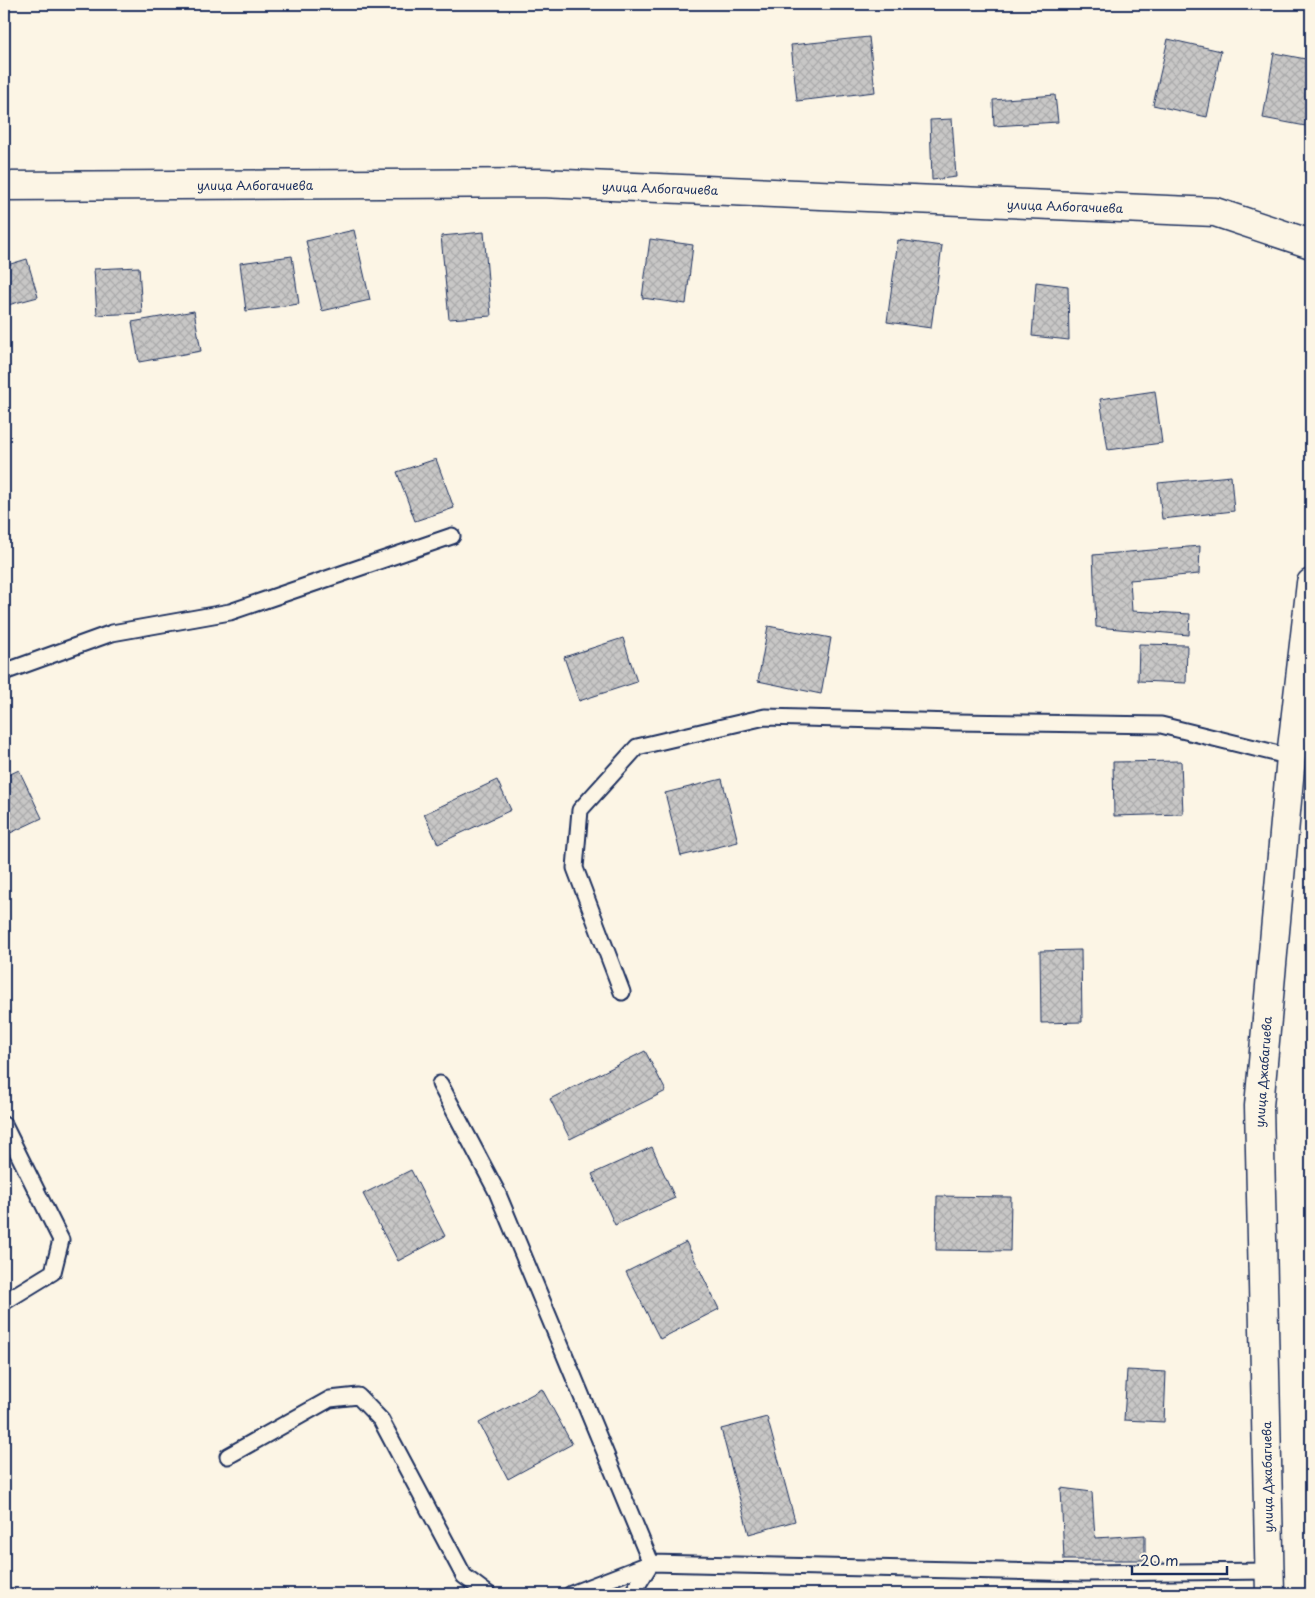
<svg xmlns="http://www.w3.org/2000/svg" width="1315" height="1598" font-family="'Playpen Sans',sans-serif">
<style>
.building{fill:url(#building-cross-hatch);stroke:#1b2f5e}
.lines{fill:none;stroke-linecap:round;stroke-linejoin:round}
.lane-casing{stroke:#1b2f5e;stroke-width:19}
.street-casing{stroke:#1b2f5e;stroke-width:31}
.secondary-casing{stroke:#1b2f5e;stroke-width:31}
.lane{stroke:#fcf5e5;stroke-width:15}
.street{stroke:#fcf5e5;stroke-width:28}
.secondary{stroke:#fcf5e5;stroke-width:28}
.labels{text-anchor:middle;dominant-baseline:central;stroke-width:4;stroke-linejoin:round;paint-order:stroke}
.street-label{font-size:12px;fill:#1b2f5e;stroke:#fcf5e5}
</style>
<defs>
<pattern id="building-cross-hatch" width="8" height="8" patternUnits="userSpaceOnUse" patternTransform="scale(1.25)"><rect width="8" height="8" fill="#c8c7c6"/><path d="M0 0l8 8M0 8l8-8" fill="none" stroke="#ababac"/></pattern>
</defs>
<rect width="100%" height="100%" fill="#fcf5e5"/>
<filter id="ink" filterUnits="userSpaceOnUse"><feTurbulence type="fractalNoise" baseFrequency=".02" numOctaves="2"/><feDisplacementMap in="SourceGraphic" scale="10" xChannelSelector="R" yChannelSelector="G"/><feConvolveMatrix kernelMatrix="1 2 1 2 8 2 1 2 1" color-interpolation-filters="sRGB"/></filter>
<g filter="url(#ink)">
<!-- building -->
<path class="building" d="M869 37 875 92 797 101 791 45Z
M1168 39 1221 51 1207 117 1153 105Z
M1274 53 1311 60V127L1263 118Z
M1055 95 1058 122 994 126 993 100Z
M952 119 956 177 932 180 930 120Z
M354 230 370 300 322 311 306 241Z
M484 232 491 316 449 319 441 236Z
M650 239 693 245 686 304 642 298Z
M898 240 942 246 931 328 887 322Z
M292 256 299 304 246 311 240 263Z
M27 259 38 297 4 306V266Z
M139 267 142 313 97 315 94 269Z
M1036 282 1068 286 1069 340 1032 336Z
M194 311 201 351 139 362 132 322Z
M1155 391 1162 443 1108 450 1100 399Z
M436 459 454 508 415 521 397 472Z
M1231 476 1234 511 1162 519 1158 483Z
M1200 546 1199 574 1130 580 1132 611 1190 614 1189 635 1096 627 1093 555Z
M768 626 831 638 821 694 758 681Z
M623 638 637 682 579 701 564 657Z
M1139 644 1187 645 1186 683 1138 681Z
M1181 761 1183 814 1114 816 1113 762Z
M19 770 42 818 4 836V777Z
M722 779 738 842 681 856 665 793Z
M497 780 511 810 438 844 424 814Z
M1081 950 1082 1022 1041 1023 1040 951Z
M645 1051 666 1091 570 1139 550 1099Z
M652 1147 675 1198 615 1225 592 1174Z
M411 1170 445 1236 398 1261 363 1194Z
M937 1196 1011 1197 1010 1251 936 1250Z
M686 1242 719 1309 660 1339 626 1272Z
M1127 1370 1166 1372 1164 1422 1124 1420Z
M542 1389 572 1444 508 1479 479 1423Z
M767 1417 795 1521 749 1534 721 1429Z
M1061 1488 1092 1492 1095 1538 1145 1535V1560H1064Z"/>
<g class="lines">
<defs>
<path id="lane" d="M4 672 112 633 230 612 452 536
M622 992 575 868 580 810 637 747 765 717 956 722 1161 725 1291 757
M440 1084 497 1192 651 1563 632 1594
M4 1125 61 1240 53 1272 4 1302
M228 1456 330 1399 358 1396 381 1420 464 1576 488 1594
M571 1594 651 1563 1084 1573 1269 1571"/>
<path id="street" d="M1270 1594 1259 1106 1291 757 1311 583"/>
<path id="secondary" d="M4 186 541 183 1215 212 1311 244"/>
</defs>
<!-- lane casing -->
<use href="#lane" class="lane-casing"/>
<!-- street casing -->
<use href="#street" class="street-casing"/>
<!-- secondary casing -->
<use href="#secondary" class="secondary-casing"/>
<!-- lane -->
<use href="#lane" class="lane"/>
<!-- street -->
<use href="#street" class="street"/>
<!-- secondary -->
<use href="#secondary" class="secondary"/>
</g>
</g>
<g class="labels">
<!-- street labels -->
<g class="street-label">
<text x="255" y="185">улица Албогачиева</text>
<text transform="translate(660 188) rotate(2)">улица Албогачиева</text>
<text transform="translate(1065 206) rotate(2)">улица Албогачиева</text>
<text transform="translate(1263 1072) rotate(-86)">улица Джабагиева</text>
<text transform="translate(1267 1477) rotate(-91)">улица Джабагиева</text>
</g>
</g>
<!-- margin -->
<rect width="1315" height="1598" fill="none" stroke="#fcf5e5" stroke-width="20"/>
<rect x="10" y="10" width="1295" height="1578" fill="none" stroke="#1b2f5e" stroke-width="2" filter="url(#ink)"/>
<!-- scale -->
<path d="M1132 1566v8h95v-8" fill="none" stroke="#1b2f5e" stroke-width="2.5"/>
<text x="1140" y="1566" font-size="15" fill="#1b2f5e" stroke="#fcf5e5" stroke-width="4" paint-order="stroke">20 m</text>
</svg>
